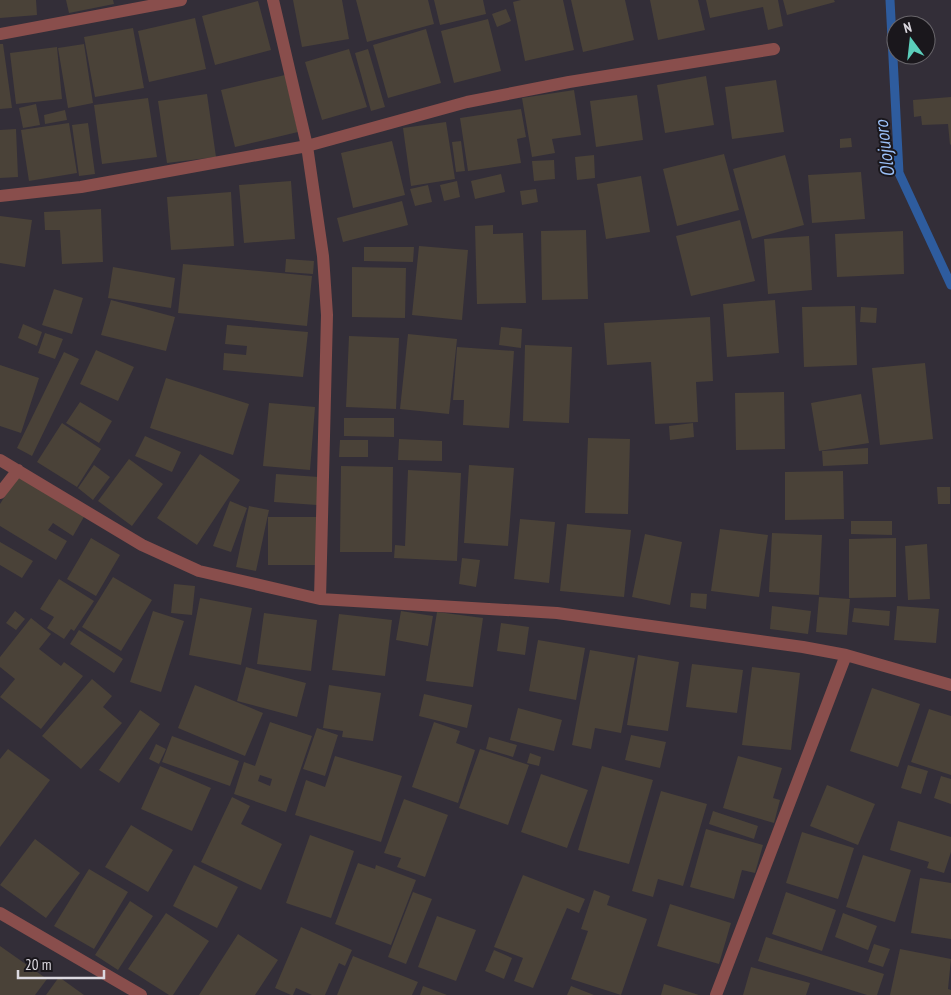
<svg xmlns="http://www.w3.org/2000/svg" width="951" height="995" font-family="'PT Sans Narrow',sans-serif">
<style>
.lines{fill:none;stroke-linecap:round;stroke-linejoin:round}
.stream{stroke:#2e5c9e;stroke-width:9}
.building{fill:#4a4238;fill-rule:evenodd}
.street{stroke:#894e4c;stroke-width:12}
.labels{text-anchor:middle;dominant-baseline:central;stroke-width:4;stroke-linejoin:round;paint-order:stroke}
.water-label{font-size:19px;font-style:italic;fill:#9bc0f8;stroke:#1a171c}
</style>
<rect width="100%" height="100%" fill="#332e38"/>
<g class="lines">
<!-- stream -->
<path class="stream" d="M890 0 899 173 951 285"/>
</g>
<!-- building -->
<path class="building" d="M0 0H36L37 15 0 18Z
M66 0H113L114 4 69 13Z
M293 0H342L349 39 302 47Z
M356 0H428L434 24 367 42Z
M434 0H483L486 14 440 25Z
M521 0H563L574 50 525 61 513 2Z
M571 0H625L634 40 583 52Z
M650 0H698L705 30 658 40Z
M706 0H778L783 26 768 30 763 7 710 18Z
M783 0H834L835 2 787 15Z
M258 1 271 50 215 65 202 16Z
M506 9 511 21 497 27 492 14Z
M195 18 206 69 149 82 138 31Z
M488 19 501 71 454 83 441 31Z
M133 28 144 88 95 97 84 37Z
M426 29 441 83 388 98 373 45Z
M0 44H3L12 108 0 109Z
M84 44 93 103 68 108 58 48Z
M57 47 62 99 16 104 10 53Z
M349 49 367 107 322 120 305 62Z
M368 49 385 107 371 111 355 53Z
M285 75 298 132 235 147 221 90Z
M706 76 714 125 665 133 657 85Z
M776 80 784 132 732 139 725 87Z
M574 90 581 135 552 139 555 153 532 157 522 98Z
M207 94 216 157 167 163 158 101Z
M637 95 643 140 596 147 590 101Z
M951 97V144L950 145 948 124 922 125 921 116 914 117 913 100Z
M148 98 157 157 102 164 94 105Z
M36 104 40 125 23 128 19 108Z
M521 109 526 137 517 139 521 163 468 171 460 118Z
M65 110 67 120 45 124 44 115Z
M446 122 455 179 411 186 403 128Z
M69 123 77 173 29 181 21 130Z
M88 123 95 174 79 176 72 125Z
M16 129 18 177 0 178V130Z
M851 138 852 147 840 148V139Z
M392 141 405 195 353 208 341 153Z
M461 141 465 171 456 172 452 142Z
M724 154 739 210 677 226 663 169Z
M594 155 595 178 577 180 575 157Z
M785 155 804 225 752 239 733 169Z
M554 160 555 179 534 181 532 161Z
M861 172 865 219 812 223 808 175Z
M501 174 505 192 475 199 471 181Z
M641 176 650 232 606 239 597 184Z
M291 181 295 239 244 243 239 185Z
M457 181 460 197 444 201 440 185Z
M428 185 432 202 415 206 410 189Z
M536 189 538 202 522 205 520 191Z
M231 192 234 246 171 250 167 197Z
M402 201 408 225 343 242 337 218Z
M101 209 103 262 62 264 60 230H45L44 212Z
M0 216 32 220 25 267 0 263Z
M740 220 755 281 691 296 676 236Z
M493 225V234L523 233 526 303 477 304 475 226Z
M586 230 588 299 542 300 541 231Z
M903 231 904 274 837 277 835 234Z
M809 236 812 290 768 294 764 239Z
M419 246 468 250 462 320 412 315Z
M364 247H414L413 262 364 261Z
M286 259 314 261 313 274 285 272Z
M183 264 312 276 307 326 178 313Z
M113 267 175 278 171 308 108 298Z
M352 267 406 268 405 318 352 317Z
M54 289 83 298 72 334 42 325Z
M111 300 175 317 166 351 101 335Z
M775 300 779 353 727 357 723 304Z
M855 306 857 365 804 367 802 307Z
M861 307 877 308 876 323 860 322Z
M710 317 713 381 696 382 698 422 655 424 651 362 607 365 604 323Z
M23 324 42 332 37 346 18 338Z
M227 325 308 332 303 377 223 370 224 353 246 355 247 346 225 344Z
M501 327 522 329 521 348 499 345Z
M45 333 63 339 55 359 38 353Z
M408 334 457 339 449 414 400 409Z
M349 336 399 338 396 409 346 407Z
M525 345 572 347 569 423 523 421Z
M457 347 514 351 509 428 463 425 464 400H453Z
M96 350 134 367 118 401 80 384Z
M64 352 79 359 32 456 17 448Z
M925 363 933 439 880 445 872 368Z
M0 365 39 378 21 433 0 426Z
M166 378 249 404 233 455 150 428Z
M784 392 785 449 736 450 735 393Z
M861 394 869 443 819 451 811 403Z
M80 402 112 421 99 443 66 423Z
M269 403 315 407 310 470 263 466Z
M344 418H394V437L344 436Z
M62 423 101 449 77 487 37 462Z
M693 423 694 437 670 440 669 426Z
M145 436 181 452 172 472 135 456Z
M588 438 630 439 628 514 585 513Z
M399 439 442 441V461L398 460Z
M340 440H368V457H339Z
M868 448V464L823 466 822 451Z
M200 454 240 480 197 545 157 518Z
M129 459 163 484 132 526 98 501Z
M94 465 110 477 93 500 78 488Z
M469 465 514 468 508 546 464 543Z
M341 466 393 467 392 552H340Z
M408 470 461 473 457 561 394 558 395 545 405 546Z
M843 471 844 519 785 520V472Z
M276 474 319 477 317 505 274 502Z
M18 475 85 515 73 536 53 523 48 530 67 541 56 560 0 526V504Z
M937 487H950V504H938Z
M230 501 247 508 231 552 213 546Z
M249 506 269 510 256 571 236 567Z
M268 517H317L316 565H268Z
M520 519 555 522 549 583 514 579Z
M851 521H892V535L851 534Z
M567 524 631 530 624 597 560 591Z
M720 529 768 535 759 597 711 591Z
M772 533 822 535 819 595 769 592Z
M645 534 682 542 670 605 632 597Z
M91 538 120 555 96 596 67 579Z
M896 538V597L849 598V539Z
M0 542 33 561 22 578 0 565Z
M927 544 930 599 908 600 905 546Z
M462 558 480 560 476 587 459 584Z
M113 577 152 600 121 651 82 627Z
M59 579 94 601 74 631 71 629 64 639 47 628 54 617 40 609Z
M174 584 195 586 192 615 171 613Z
M691 593 707 594 706 609 690 607Z
M819 597 850 599 847 635 816 632Z
M200 598 252 608 241 665 189 655Z
M772 606 811 611 808 634 770 629Z
M897 606 939 609 936 643 894 640Z
M854 608 890 611 889 626 852 622Z
M15 611 25 619 16 630 6 623Z
M153 611 184 621 161 692 130 682Z
M401 611 433 616 428 646 396 640Z
M437 612 483 618 473 687 426 681Z
M264 613 317 620 311 671 257 664Z
M339 614 392 620 385 676 332 670Z
M31 618 51 634 39 649 61 666 64 662 83 676 41 729 0 697 15 679 0 667V657Z
M501 623 529 627 525 655 497 651Z
M79 630 123 659 114 673 70 644Z
M538 640 585 648 576 700 529 691Z
M590 650 635 658 621 733 595 728 591 749 572 745Z
M638 655 679 662 668 731 627 725Z
M692 664 743 670 737 713 686 707Z
M246 667 306 683 297 717 237 701Z
M752 667 800 673 791 750 742 745Z
M92 679 112 696 103 707 122 723 81 769 42 736Z
M195 685 263 713 245 756 178 728Z
M329 685 381 693 373 741 342 737 343 731 323 728Z
M872 688 920 704 898 767 850 751Z
M424 694 472 705 467 728 419 716Z
M518 708 562 720 554 751 510 740Z
M929 709 951 716V775L911 762Z
M140 710 160 724 119 783 99 770Z
M270 722 312 736 286 812 234 794 244 762 255 766ZM260 775 272 779 270 786 258 781Z
M434 722 460 731 456 743 475 750 458 803 412 787Z
M317 728 338 735 325 776 303 769Z
M631 735 666 742 660 768 625 760Z
M172 736 239 761 230 786 162 762Z
M489 737 517 745 513 757 486 749Z
M156 744 166 749 159 764 149 759Z
M8 749 50 780 0 847V759Z
M480 749 529 765 508 825 459 808Z
M530 753 541 757 539 766 527 763Z
M335 756 402 776 381 842 295 815 306 780 325 787Z
M738 756 782 768 773 798 780 800 774 823 723 808Z
M908 765 928 771 921 794 901 788Z
M160 766 211 788 192 831 141 809Z
M602 766 653 780 629 864 578 850Z
M541 774 588 790 567 848 521 832Z
M941 776 951 779V804L934 798Z
M827 785 875 804 858 845 810 826Z
M661 791 707 804 683 886 658 879 653 897 632 891Z
M232 797 250 806 241 824 282 844 261 890 201 862Z
M404 799 448 815 425 877 397 867 401 858 384 853Z
M713 811 758 826 754 839 709 824Z
M898 821 951 837V852L944 873 927 868 929 862 890 850Z
M131 825 173 850 148 892 105 867Z
M706 829 763 845 755 873 742 870 734 899 690 887Z
M802 832 854 848 838 899 786 883Z
M310 835 354 851 331 918 286 903Z
M35 839 80 873 46 918 0 885Z
M863 855 911 870 895 922 846 907Z
M358 863 375 869 376 865 416 880 391 945 335 924Z
M194 865 238 887 217 928 173 906Z
M89 869 128 892 94 949 54 926Z
M523 875 585 899 579 913 567 908 533 988 514 981 523 958 494 947Z
M920 878 951 883V939L911 933Z
M594 890 610 896 607 905 647 919 621 995 571 979 588 931 581 929Z
M413 892 432 899 406 964 388 957Z
M786 892 836 910 822 951 772 934Z
M130 901 153 916 118 970 95 955Z
M670 904 731 923 719 964 657 946Z
M166 913 209 941 173 995H169L128 969Z
M843 913 877 926 868 950 835 937Z
M437 916 476 930 456 981 418 967Z
M301 927 352 950 345 966 339 963 325 995H312L296 988 293 995H291L275 988Z
M238 934 278 960 255 995H199Z
M766 937 884 974 877 995H867L758 961Z
M874 944 890 949 883 967 868 962Z
M0 946 47 979 35 995H0Z
M900 949 951 959 948 989 951 990V995H890Z
M494 950 512 958 504 979 485 971Z
M353 956 418 982 412 995H337Z
M751 967 810 983 806 995H743Z
M59 977 84 995H46Z
M664 984 699 995H661Z
M423 986 447 995H420Z
M571 986 594 995H567Z"/>
<g class="lines">
<!-- street -->
<path class="street" d="M273 0 307 146 323 256 327 315 320 599
M0 34 181 0
M0 196 81 187 307 146 467 102 569 82 774 49
M0 460 142 545 199 571 320 599 557 613 803 647 846 655 951 685
M0 493 18 470
M0 913 141 995
M716 995 846 655"/>
</g>
<g class="labels">
<!-- water labels -->
<g class="water-label">
<text transform="translate(884 149) rotate(-97)">Olojuoro</text>
</g>
</g>
<!-- north arrow -->
<g transform="translate(911 40) rotate(345)"><circle r="24" fill="#1a171c" stroke="#68656a"/>
<path d="M0-4L9 19L0 12L-9 19Z" fill="#5bcebb"/>
<text y="-8" font-size="14" font-weight="bold" text-anchor="middle" fill="#dcd9e0">N</text>
</g>
<!-- scale -->
<path d="M18 970v8h86v-8" fill="none" stroke="#dcd9e0" stroke-width="2.5"/>
<text x="25" y="970" font-size="15" fill="#dcd9e0" stroke="#1a171c" stroke-width="4" paint-order="stroke">20 m</text>
</svg>
